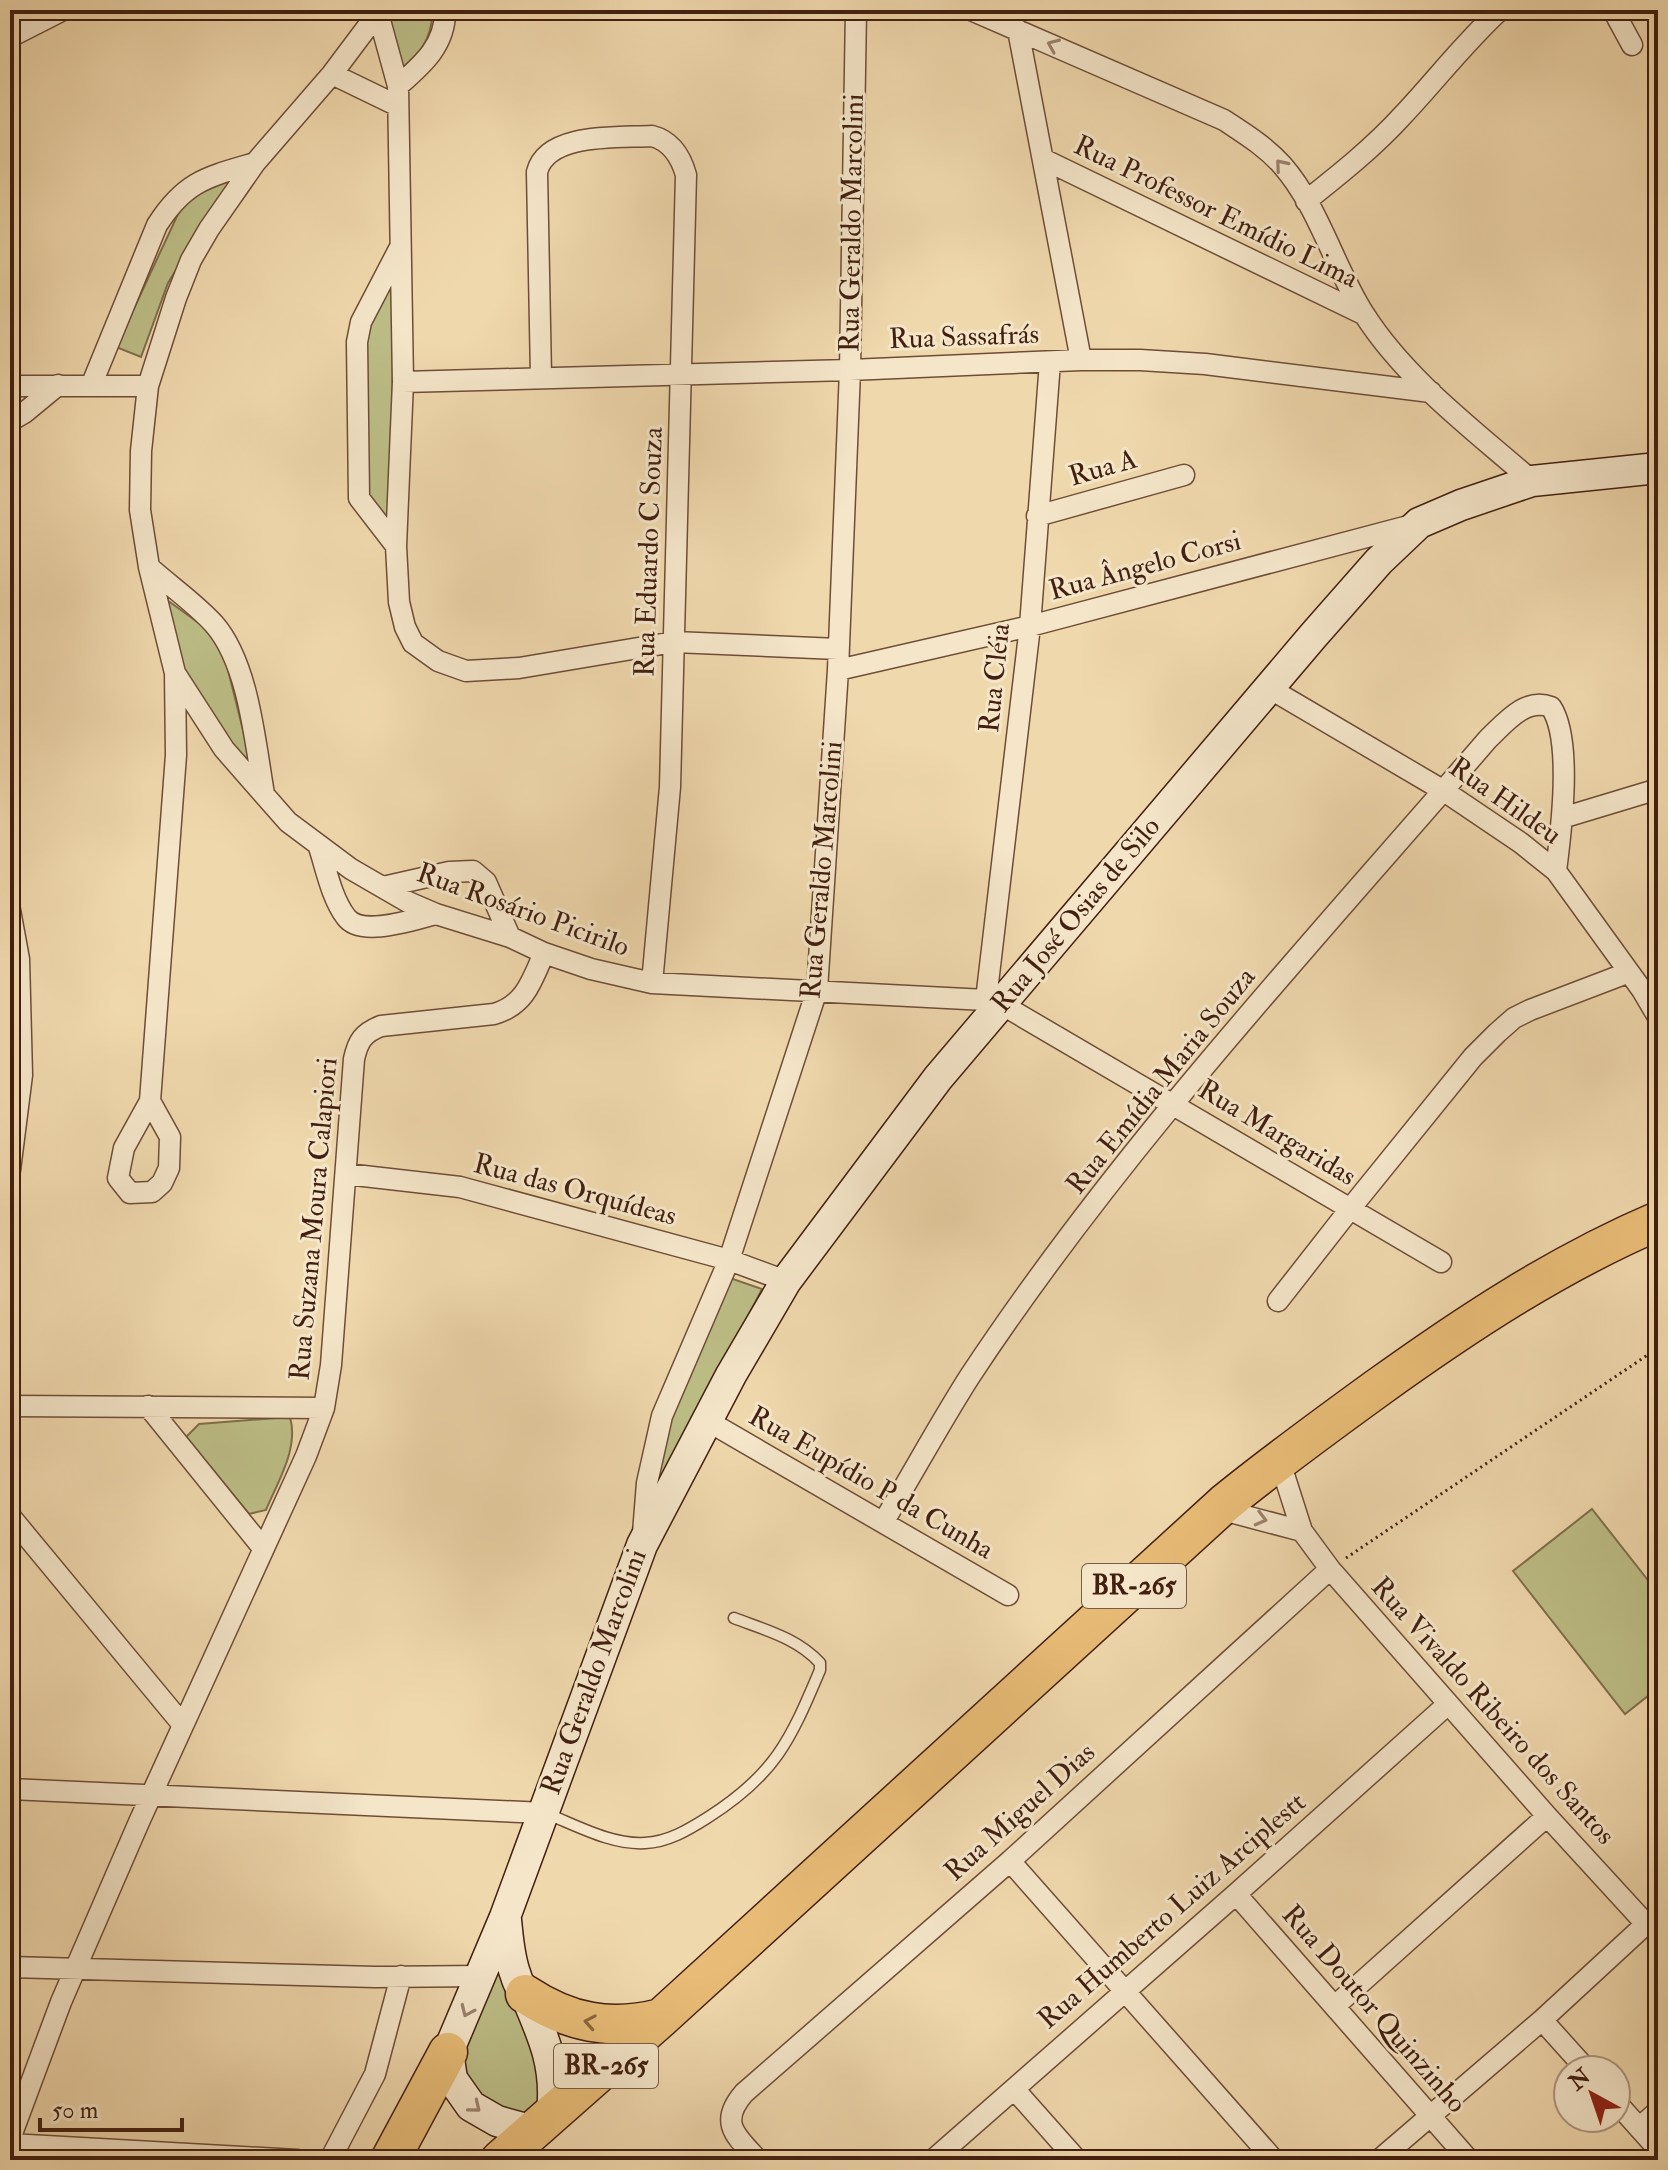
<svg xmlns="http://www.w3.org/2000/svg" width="1668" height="2170" font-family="'IM FELL Double Pica',serif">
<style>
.green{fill:#bdbe87;stroke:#806e4c;stroke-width:2}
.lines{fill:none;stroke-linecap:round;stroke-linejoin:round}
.lane-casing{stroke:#6e4d37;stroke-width:13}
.street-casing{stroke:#6e4d37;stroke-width:23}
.secondary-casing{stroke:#421f10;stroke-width:33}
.highway-casing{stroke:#421f10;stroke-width:41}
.path{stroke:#421f10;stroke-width:3;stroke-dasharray:2 4;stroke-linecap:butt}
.lane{stroke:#f5e6ca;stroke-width:10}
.street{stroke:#f5e6ca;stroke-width:20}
.secondary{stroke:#f5e6ca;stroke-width:30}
.highway{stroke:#e8bc76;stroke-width:38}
.oneway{stroke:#9c826d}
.oneway2{stroke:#8d663e}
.labels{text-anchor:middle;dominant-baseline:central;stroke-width:6;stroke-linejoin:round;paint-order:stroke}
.shield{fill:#f5e6ca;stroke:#785b48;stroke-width:2}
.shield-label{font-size:26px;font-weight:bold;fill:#421f10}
.street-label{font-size:28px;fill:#421f10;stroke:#f5e6ca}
</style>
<rect width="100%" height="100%" fill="#f0d8ad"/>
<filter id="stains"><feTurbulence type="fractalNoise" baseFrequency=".0025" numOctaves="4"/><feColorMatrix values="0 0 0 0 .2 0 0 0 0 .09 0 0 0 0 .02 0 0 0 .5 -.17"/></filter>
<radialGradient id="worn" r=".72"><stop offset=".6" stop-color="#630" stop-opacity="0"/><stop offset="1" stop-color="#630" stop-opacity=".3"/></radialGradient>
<!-- green -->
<path class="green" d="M391 10H432C434 37 417 57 400 76L385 18Z
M232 179 168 283 141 357 116 347 185 199Z
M393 281 392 529 364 492 361 332Z
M167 600 207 629 224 654 253 770 223 742 178 663Z
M727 1277 762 1289 662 1482 653 1477 665 1429Z
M290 1417C299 1448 278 1481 266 1510L249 1514 186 1437 199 1424Z
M1592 1509 1658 1593V1688L1625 1714 1513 1571Z
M495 1971 505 1973 539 2063V2100L526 2114 507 2115 476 2097 461 2063Z"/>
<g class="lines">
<defs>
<path id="lane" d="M545 1813C576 1825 611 1845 645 1843 668 1842 688 1830 707 1818 775 1775 790 1741 820 1670V1663C797 1638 765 1630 734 1618"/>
<path id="street" d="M971 10 1224 120C1245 134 1265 146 1282 165 1319 207 1334 267 1364 314 1406 380 1474 430 1532 481
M1613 10 1632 45
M378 13 398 86 403 382 396 546 399 602 405 627 413 643 438 661 466 671 519 668 674 642 838 649
M1018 30 1081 360
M10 37 63 10
M332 74 398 106
M398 86C422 65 446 45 445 10
M1043 159 1365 315
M1306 201C1340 174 1374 147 1403 115 1436 80 1465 42 1500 10
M541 376 537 172C547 132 619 138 652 136 671 141 681 157 686 175L670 787 652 983
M403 382 850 370 1081 360H1140L1205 364 1431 392
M10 386H148
M91 386 157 225C185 181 207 177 255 163
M10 421 24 413 58 385
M1037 516 1184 475
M396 546 359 498 357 342 361 322 399 249
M149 567C170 586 195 603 214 624 249 664 255 743 264 794
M838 670 1030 626 1412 525
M175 673 224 749 288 822 351 869 408 902 436 914 510 937 544 953 591 969 652 983 986 1000 1001 1004 1441 1262
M1269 688 1444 791 1521 843 1556 871 1642 990 1658 1017
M1562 818 1658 789
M319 847C326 869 332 899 346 917 361 938 415 919 436 914
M383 887 449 872 473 871 486 882 510 937
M10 910 19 959 22 1075 10 1170
M986 1000 1030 626 1050 362
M150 1101 170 1137 169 1168 162 1183 152 1192 130 1193 118 1178 124 1148 150 1101 176 755 175 673 149 567 140 510 141 451 148 386 176 298 191 260 209 229 255 163 332 74 380 10
M346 1174 460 1187 729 1260 786 1281
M1278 1301 1350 1209 1473 1057 1497 1033 1514 1018 1530 1010 1627 973
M10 1406 324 1408
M148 1406 262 1547
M706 1420 1008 1595
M1279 1459 1302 1531 1330 1569 1547 1816 1646 1924
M1219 1509 1302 1531
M10 1516 183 1725
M884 1521C913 1473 940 1423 970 1376 1120 1149 1311 944 1488 739 1505 723 1525 697 1551 707 1573 740 1561 832 1556 871
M643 1533 647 1483 662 1416 729 1260 817 990 838 670 850 370 856 10
M10 1789 544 1813
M1010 1861 1274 2160
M1236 1894 1469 2160
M10 1967 375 1977 482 1976
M1336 2005 1547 1816
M1542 2020 1587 2070
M1014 2089 1077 2160
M1616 2102 1658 2149
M1639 2128 1658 2111
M10 2139 61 2002 139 1822 306 1456 324 1408 331 1365 354 1059C358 1041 363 1033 381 1026L494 1014C525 1005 532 981 544 953
M10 2144 297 2160
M330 2160 375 2074 401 1976
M758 2160C736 2136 718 2123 744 2093L1010 1861 1330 1569
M933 2160 1236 1894 1448 1704
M1379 2160 1542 2020 1658 1913"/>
<path id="secondary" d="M506 1920C508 1939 509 1958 516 1976 518 1984 523 1991 527 1998 545 2040 557 2068 552 2113
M533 2131 497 2121 471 2106 452 2079 448 2052 505 1917 642 1545 731 1375 786 1281 938 1078 1313 636 1379 561 1419 523 1461 505 1532 481 1658 468"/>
<path id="highway" d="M525 1994C569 2023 610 2031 661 2018
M390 2160 448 2052
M500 2160 661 2018 1225 1503C1274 1463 1325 1426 1376 1389 1465 1325 1557 1264 1658 1221"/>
</defs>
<!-- lane casing -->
<use href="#lane" class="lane-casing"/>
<!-- street casing -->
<use href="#street" class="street-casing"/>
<!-- secondary casing -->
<use href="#secondary" class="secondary-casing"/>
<!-- highway casing -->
<use href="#highway" class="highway-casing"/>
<!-- path -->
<path class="path" d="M1346 1558 1658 1348"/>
<!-- lane -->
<use href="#lane" class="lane"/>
<!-- street -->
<use href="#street" class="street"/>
<!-- secondary -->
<use href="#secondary" class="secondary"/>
<!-- highway -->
<use href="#highway" class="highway"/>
</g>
<!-- one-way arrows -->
<defs><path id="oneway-chevron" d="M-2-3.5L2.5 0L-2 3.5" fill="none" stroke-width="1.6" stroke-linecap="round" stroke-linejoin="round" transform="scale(2)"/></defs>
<g class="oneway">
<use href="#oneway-chevron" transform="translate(1053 45) rotate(-157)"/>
<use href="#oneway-chevron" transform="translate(1281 165) rotate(-130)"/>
<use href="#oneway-chevron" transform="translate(1261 1519) rotate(15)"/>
<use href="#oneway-chevron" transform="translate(467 2011) rotate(114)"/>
<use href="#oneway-chevron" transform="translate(475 2107) rotate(39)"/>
</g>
<use class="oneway2" href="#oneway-chevron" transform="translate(590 2022) rotate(-170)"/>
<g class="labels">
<!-- shield labels -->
<g class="shield">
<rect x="1082" y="1564" width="104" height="44" rx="6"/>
<rect x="554" y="2044" width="104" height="44" rx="6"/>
</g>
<g class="shield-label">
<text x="1134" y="1586">BR-265</text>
<text x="606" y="2066">BR-265</text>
</g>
<!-- street labels -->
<g class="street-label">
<text transform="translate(1216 212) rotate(26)">Rua Professor Emídio Lima</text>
<text transform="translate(852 223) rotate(-89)">Rua Geraldo Marcolini</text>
<text transform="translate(964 337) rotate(-2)">Rua Sassafrás</text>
<text transform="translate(1103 468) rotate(-16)">Rua A</text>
<text transform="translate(649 552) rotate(-88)">Rua Eduardo C Souza</text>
<text transform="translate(1145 566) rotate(-15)">Rua Ângelo Corsi</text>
<text transform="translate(995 678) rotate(-84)">Rua Cléia</text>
<text transform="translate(1505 801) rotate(35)">Rua Hildeu</text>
<text transform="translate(822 870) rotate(-85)">Rua Geraldo Marcolini</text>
<text transform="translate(523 910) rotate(20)">Rua Rosário Picirilo</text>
<text transform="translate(1076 915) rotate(-50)">Rua José Osias de Silo</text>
<text transform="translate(1161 1081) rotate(-51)">Rua Emídia Maria Souza</text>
<text transform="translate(1277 1133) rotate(31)">Rua Margaridas</text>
<text transform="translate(575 1190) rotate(15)">Rua das Orquídeas</text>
<text transform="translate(314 1219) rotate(-85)">Rua Suzana Moura Calapiori</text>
<text transform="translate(871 1483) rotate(30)">Rua Eupídio P da Cunha</text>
<text transform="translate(594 1672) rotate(-70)">Rua Geraldo Marcolini</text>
<text transform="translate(1493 1711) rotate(48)">Rua Vivaldo Ribeiro dos Santos</text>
<text transform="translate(1020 1812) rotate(-42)">Rua Miguel Dias</text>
<text transform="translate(1172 1911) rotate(-41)">Rua Humberto Luiz Arciplestt</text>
<text transform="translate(1374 2009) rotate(49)">Rua Doutor Quinzinho</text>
</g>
</g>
<!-- margin -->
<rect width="1668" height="2170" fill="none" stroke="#f0d8ad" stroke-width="40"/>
<rect x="12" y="12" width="1644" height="2146" fill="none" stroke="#421f10" stroke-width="4"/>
<rect x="20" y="20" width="1628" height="2130" fill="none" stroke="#421f10" stroke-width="2"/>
<!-- north arrow -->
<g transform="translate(1592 2094) rotate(320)"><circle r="38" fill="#f5e6ca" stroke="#ad9680" stroke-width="2"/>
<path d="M0-6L14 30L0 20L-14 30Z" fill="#8f2418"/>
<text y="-12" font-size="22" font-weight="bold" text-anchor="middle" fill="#421f10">N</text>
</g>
<!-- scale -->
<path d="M40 2118v12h142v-12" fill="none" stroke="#421f10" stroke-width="4"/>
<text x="52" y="2118" font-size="24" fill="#421f10" stroke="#f5e6ca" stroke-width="6" paint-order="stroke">50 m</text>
<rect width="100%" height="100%" filter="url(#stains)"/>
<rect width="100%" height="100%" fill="url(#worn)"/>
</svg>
